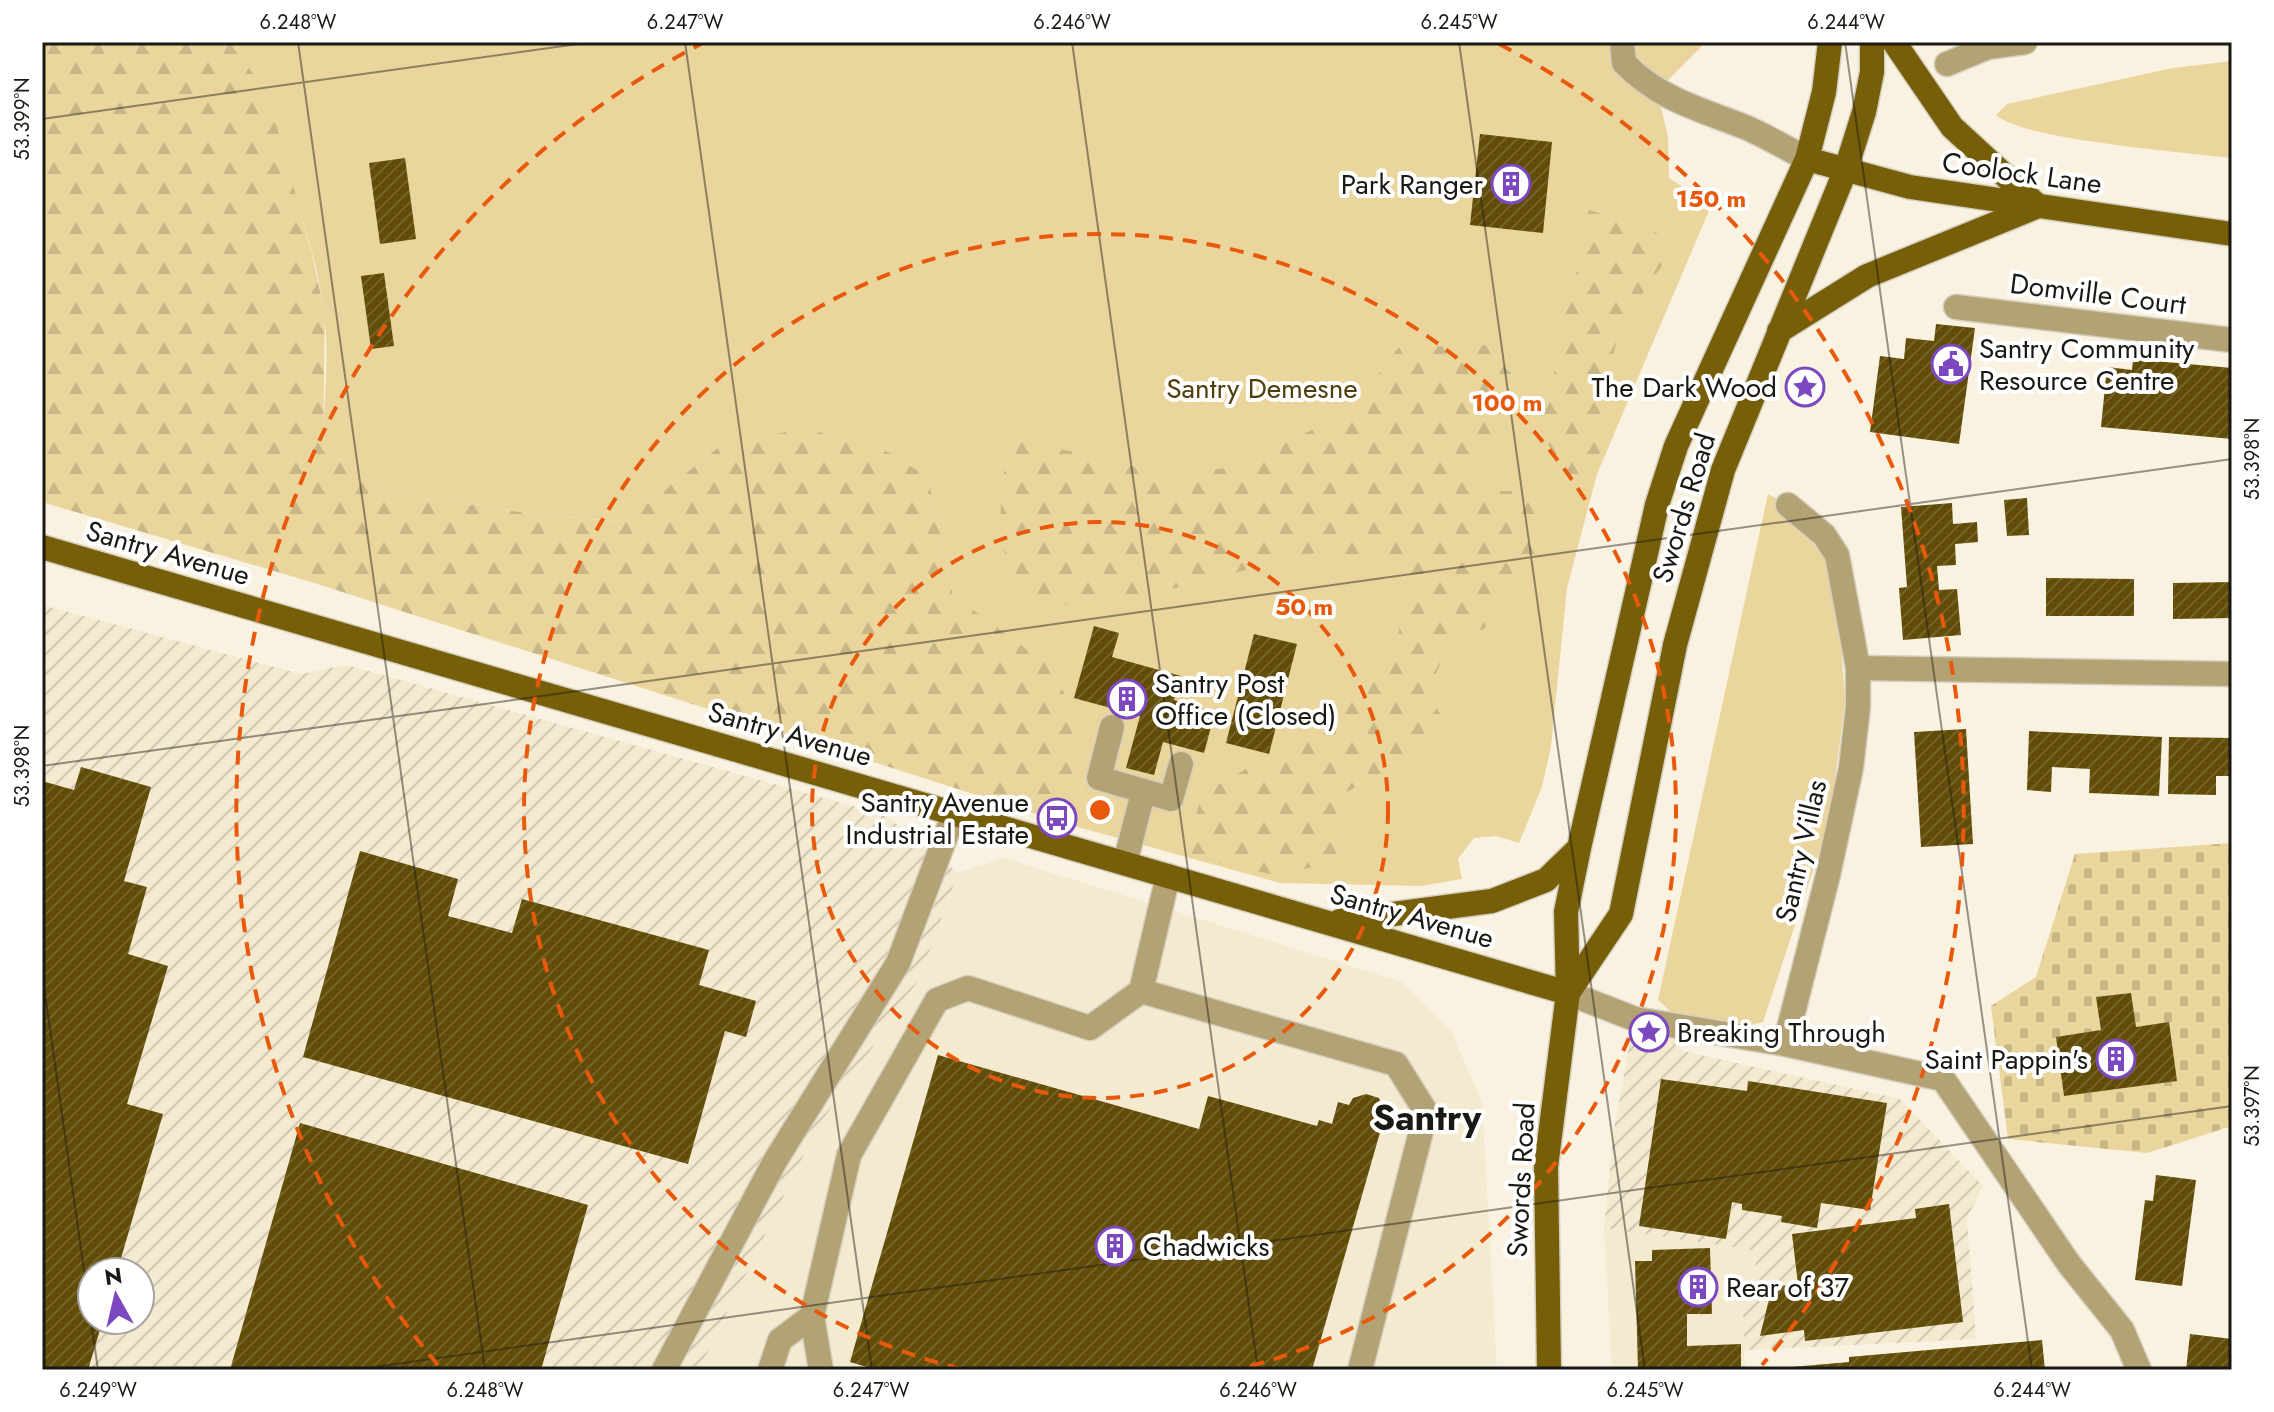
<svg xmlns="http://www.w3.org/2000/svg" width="2274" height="1412" font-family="Jost,sans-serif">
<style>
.built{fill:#f3ead0}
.industrial{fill:url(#industrial-furrows);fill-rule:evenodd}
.green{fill:#ead59d}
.forest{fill:url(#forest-firs)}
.cemetery{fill:url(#cemetery-stones)}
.building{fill:url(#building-hatch)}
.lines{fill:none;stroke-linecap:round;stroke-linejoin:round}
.minor-casing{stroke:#d5cfbf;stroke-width:27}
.major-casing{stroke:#d5cfbf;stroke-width:27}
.minor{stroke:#b2a274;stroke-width:24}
.major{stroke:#775e08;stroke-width:24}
.ticks{fill:none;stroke:#1b1913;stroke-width:2;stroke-opacity:0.45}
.ring{fill:none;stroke:#e8590c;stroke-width:4;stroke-dasharray:14 10}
.labels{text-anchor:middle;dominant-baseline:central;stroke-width:8;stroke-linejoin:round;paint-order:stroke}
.street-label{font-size:28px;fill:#1b1913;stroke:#fff}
.poi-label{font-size:28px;fill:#1b1913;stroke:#fff;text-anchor:start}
.park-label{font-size:28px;fill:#4f3f0d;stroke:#fff}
.district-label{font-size:36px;font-weight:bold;fill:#1b1913;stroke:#fff}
.centre{fill:#e8590c;stroke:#fff;stroke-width:4}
.ring-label{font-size:24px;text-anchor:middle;font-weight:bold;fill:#e8590c;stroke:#fff;stroke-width:8;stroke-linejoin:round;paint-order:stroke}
.neatline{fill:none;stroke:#1b1913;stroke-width:3}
.ticks-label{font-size:20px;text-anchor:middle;fill:#1b1913}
</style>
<defs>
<pattern id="industrial-furrows" width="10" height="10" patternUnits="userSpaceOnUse" patternTransform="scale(2)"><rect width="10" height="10" fill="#f3ead0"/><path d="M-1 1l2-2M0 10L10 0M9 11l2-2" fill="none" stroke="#d0c8b2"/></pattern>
<pattern id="forest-firs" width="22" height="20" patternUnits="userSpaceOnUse" patternTransform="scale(2)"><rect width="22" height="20" fill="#ead59d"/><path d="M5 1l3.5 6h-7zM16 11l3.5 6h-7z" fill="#c8b686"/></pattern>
<pattern id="cemetery-stones" width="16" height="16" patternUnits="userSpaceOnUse" patternTransform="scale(2)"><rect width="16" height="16" fill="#ead59d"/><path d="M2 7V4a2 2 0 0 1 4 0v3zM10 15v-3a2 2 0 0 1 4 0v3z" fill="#c8b686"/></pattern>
<pattern id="building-hatch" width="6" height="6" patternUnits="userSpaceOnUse" patternTransform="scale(2)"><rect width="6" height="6" fill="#624d08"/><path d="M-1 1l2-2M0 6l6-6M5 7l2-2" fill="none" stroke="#74632b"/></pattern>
</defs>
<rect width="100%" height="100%" fill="#f9f2e0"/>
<!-- built -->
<path class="built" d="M1004 858 1402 982 1451 1031 1482 1102 1497 1370H699L816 1130 919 979 958 873Z
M1604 1228 1759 1251 1743 1317 1745 1370H1612Z"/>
<!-- industrial -->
<path class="industrial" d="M42 605 301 674 347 665 885 815 958 873 919 979 816 1130 699 1370H42ZM92 1272H140V1320H92Z
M1632 1031 1677 1038 1682 1051 1900 1099 1983 1186 1967 1218 1976 1339 1744 1350 1743 1317 1759 1251 1604 1228 1614 1129Z"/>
<!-- green -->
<path class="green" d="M231 42H1706L1657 91 1668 137 1669 178 1711 206 1597 474 1567 588 1551 746 1542 787 1519 843 1496 836 1474 838 1458 859 1462 879 1421 886 1280 883 1067 824 1087 775 953 595 928 478 720 446 626 522 532 514 388 492 323 447C323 404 330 355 324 313 312 218 267 129 231 42Z
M2232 61V158C2186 152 2024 140 1996 115L2007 104 2173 68Z
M1768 494 1788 505 1834 548 1845 701 1830 819 1763 1022 1738 1028 1684 1024 1658 1000Z"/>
<!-- forest -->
<path class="forest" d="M42 42H231L268 95 312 254 325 314 323 447 389 492 532 514 625 522 720 446 805 428 888 452 928 477 953 595 1045 663 1070 702 1087 775 1067 824 311 582 42 502Z
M1578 206 1679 241 1622 323 1611 362 1597 474 1566 476 1539 428 1555 370 1557 322 1579 266Z
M1485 345 1513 376 1495 430 1469 491H1524L1549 547 1484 629 1452 637 1427 694 1454 734 1345 793 1336 860 1281 876 1184 856 1202 794 1338 717 1399 632 1404 567 1313 553 1143 596 1067 604 1016 593C996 534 997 500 1011 440L1107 458 1163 477 1239 466 1350 411 1399 347Z"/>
<!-- cemetery -->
<path class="cemetery" d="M2232 843V1126L2147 1153 2008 1139 1991 1006 2036 977 2075 854Z"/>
<!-- building -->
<path class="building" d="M1480 134 1552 142 1543 233 1470 225Z
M405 158 416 239 380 244 369 163Z
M384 273 394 346 371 349 361 276Z
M1936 324 1975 328 1959 444 1870 432 1880 356 1904 359 1906 338 1934 341Z
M2133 359 2232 368V439L2101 427 2107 367 2132 370Z
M2027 498 2029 535 2007 536 2004 500Z
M1952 503 1953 524 1977 522 1978 542 1955 544 1956 565 1937 566 1939 590 1957 589 1961 635 1903 640 1899 588 1907 587 1901 507Z
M2046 578 2134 579V616H2046Z
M2232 582V618L2173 619V583Z
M1094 626 1119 633 1112 657 1181 676 1174 700 1215 712 1204 753 1163 742 1154 775 1126 768 1140 716 1074 698Z
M1254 634 1297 644 1269 754 1226 743Z
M1966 729 1973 844 1921 847 1914 732Z
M2029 731 2162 737 2159 796 2089 793 2090 769 2052 767 2051 792 2027 790Z
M2169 737 2232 738V776H2216V795L2168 794Z
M81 767 151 787 124 881 147 887 128 954 168 966 127 1104 163 1114 117 1272H92V1320H103L88 1370H42V781L74 790Z
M360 851 458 879 448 916 512 933 522 899 709 950 699 985 756 1001 746 1037 725 1031 688 1164 303 1057Z
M2131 993 2136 1027 2169 1022 2177 1081 2064 1096 2056 1037 2101 1030 2096 997Z
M938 1055 1199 1129 1208 1096 1317 1126 1319 1120 1332 1124 1338 1102 1349 1105 1353 1098 1366 1094 1379 1098 1385 1115 1312 1370H877L850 1362Z
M1661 1079 1747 1091 1748 1081 1887 1103 1870 1210 1821 1203 1817 1228 1781 1222 1782 1216 1742 1210V1204L1732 1202 1726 1239 1639 1226Z
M300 1123 588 1205 541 1370H230Z
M2156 1175 2196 1180 2182 1286 2135 1280 2145 1200 2153 1201Z
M1949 1204 1963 1322 1805 1341 1804 1330 1760 1336 1772 1287 1798 1284 1792 1234 1916 1218 1915 1209Z
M1710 1248 1712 1314H1687V1346L1741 1344V1370H1638L1635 1261H1652V1250Z
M2190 1334 2232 1339V1370H2186Z
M2042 1340 2045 1370H1792V1367L1849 1362V1357Z"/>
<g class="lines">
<defs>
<path id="minor" d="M1622 42 1624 63C1659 99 1699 109 1745 127 1766 136 1786 148 1807 159
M1947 64 1988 47 2025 42
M1956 307 2232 340
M1858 668 2232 674
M1112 727 1099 778 1171 799 1181 764
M1125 863 1143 793
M1141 991 1396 1064 1426 1112 1360 1370
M1568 993 1635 1019 1785 1044 1943 1079 2069 1264 2122 1330 2139 1370
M1785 1044 1828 875 1851 768 1858 707V668L1837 555 1824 535 1788 505
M664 1370 775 1161 898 963 954 814
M770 1370 780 1340 812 1316
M821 1370 812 1316 849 1155 937 1000 968 988 1090 1028 1141 991 1168 876"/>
<path id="major" d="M1894 42 1952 127 2038 206
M1807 159 1910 187 2232 234
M1779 331 1867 276 2036 207
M42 547 1568 993
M1340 921 1492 901 1546 880 1579 848
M1568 993 1621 914 1675 645 1723 470 1846 169 1864 112 1872 72V42
M1549 1370 1546 1167 1568 993 1566 912 1579 848 1657 505 1676 446 1807 159 1824 92 1830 42"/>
</defs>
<!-- minor casing -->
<use href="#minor" class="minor-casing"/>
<!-- major casing -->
<use href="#major" class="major-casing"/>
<!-- minor -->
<use href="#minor" class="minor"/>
<!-- major -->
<use href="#major" class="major"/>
</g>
<!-- ticks -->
<path class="ticks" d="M298 42 485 1370M685 42 872 1370M1072 42 1258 1370M1459 42 1645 1370M1845 42 2032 1370M42 119 592 42M42 766 2232 459M42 972 98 1370M353 1370 2232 1106"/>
<!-- distance rings -->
<g class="ring">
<circle cx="1100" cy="810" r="288"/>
<path d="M961 1369A576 576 0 1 1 1239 1369"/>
<path d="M438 1365A864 864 0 0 1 701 44M1499 44A864 864 0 0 1 1762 1365"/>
</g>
<!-- icons -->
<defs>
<symbol id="building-ring" viewBox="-11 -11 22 22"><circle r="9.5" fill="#fff" stroke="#7c48c0" stroke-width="1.5"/><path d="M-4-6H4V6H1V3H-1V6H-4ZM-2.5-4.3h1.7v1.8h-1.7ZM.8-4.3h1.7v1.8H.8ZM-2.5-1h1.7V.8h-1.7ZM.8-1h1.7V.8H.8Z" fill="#7c48c0"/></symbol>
<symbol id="civic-ring" viewBox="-11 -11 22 22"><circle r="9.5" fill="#fff" stroke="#7c48c0" stroke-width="1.5"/><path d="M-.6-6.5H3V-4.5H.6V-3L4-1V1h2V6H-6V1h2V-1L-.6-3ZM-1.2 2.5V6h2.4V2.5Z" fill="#7c48c0"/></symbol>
<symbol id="sight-ring" viewBox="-11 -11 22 22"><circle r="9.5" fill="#fff" stroke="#7c48c0" stroke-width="1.5"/><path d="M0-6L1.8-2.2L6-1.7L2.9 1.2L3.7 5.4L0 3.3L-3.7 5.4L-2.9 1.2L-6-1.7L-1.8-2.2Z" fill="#7c48c0"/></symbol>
<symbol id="bus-ring" viewBox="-11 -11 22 22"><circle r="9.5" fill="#fff" stroke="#7c48c0" stroke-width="1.5"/><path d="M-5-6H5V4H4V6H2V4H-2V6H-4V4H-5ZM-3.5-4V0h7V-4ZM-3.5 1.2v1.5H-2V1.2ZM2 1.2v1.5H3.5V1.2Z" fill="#7c48c0"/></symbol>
</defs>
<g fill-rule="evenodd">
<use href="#building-ring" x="1489" y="162" width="44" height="44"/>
<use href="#civic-ring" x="1929" y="342" width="44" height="44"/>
<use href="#sight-ring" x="1783" y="365" width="44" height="44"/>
<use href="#building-ring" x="1105" y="677" width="44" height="44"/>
<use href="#bus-ring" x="1035" y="796" width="44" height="44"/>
<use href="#sight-ring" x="1627" y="1010" width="44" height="44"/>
<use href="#building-ring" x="2094" y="1037" width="44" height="44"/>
<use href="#building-ring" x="1093" y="1224" width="44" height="44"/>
<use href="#building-ring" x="1676" y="1265" width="44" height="44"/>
</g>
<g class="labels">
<!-- street labels -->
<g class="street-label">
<text transform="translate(2022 173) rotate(8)">Coolock Lane</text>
<text transform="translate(2098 294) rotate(7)">Domville Court</text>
<text transform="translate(1684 508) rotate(-73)">Swords Road</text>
<text transform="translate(168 553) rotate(16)">Santry Avenue</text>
<text transform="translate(790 734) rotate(16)">Santry Avenue</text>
<text transform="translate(1801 851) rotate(-77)">Santry Villas</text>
<text transform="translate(1412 916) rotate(16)">Santry Avenue</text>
<text transform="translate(1521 1180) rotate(-87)">Swords Road</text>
</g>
<!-- poi labels -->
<g class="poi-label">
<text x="1483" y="184" text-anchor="end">Park Ranger</text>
<text x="1979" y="348">Santry Community<tspan x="1979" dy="32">Resource Centre</tspan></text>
<text x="1777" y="387" text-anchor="end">The Dark Wood</text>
<text x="1155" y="683">Santry Post<tspan x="1155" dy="32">Office (Closed)</tspan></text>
<text x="1029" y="802" text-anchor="end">Santry Avenue<tspan x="1029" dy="32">Industrial Estate</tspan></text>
<text x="1677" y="1032">Breaking Through</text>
<text x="2088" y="1059" text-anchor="end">Saint Pappin's</text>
<text x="1143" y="1246">Chadwicks</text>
<text x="1726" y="1287">Rear of 37</text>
</g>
<!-- park labels -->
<g class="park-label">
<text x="1262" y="388">Santry Demesne</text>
</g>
<!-- district labels -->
<g class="district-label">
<text x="1427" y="1117">Santry</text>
</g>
</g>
<circle cx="1100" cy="810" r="12" class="centre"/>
<g class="ring-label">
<text x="1711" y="207">150 m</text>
<text x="1507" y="411">100 m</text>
<text x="1304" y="615">50 m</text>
</g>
<!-- border -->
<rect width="2274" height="1412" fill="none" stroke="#ffffff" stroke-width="88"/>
<!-- north arrow -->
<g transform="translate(116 1296) rotate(352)"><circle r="38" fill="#ffffff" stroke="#a4a3a1" stroke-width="2"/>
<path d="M0-6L14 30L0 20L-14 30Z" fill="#7c48c0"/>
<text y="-12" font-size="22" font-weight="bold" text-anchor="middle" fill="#1b1913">N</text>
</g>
<rect x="44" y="44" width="2186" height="1324" class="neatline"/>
<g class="ticks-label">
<text x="298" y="29">6.248°W</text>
<text x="685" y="29">6.247°W</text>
<text x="1072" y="29">6.246°W</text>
<text x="1459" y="29">6.245°W</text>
<text x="1846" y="29">6.244°W</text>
<text transform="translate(22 119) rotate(-90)" y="7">53.399°N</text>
<text transform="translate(2252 459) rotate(-90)" y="7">53.398°N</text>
<text transform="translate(22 766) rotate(-90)" y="7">53.398°N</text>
<text transform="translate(2252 1106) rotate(-90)" y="7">53.397°N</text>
<text x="98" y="1397">6.249°W</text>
<text x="485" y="1397">6.248°W</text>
<text x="871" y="1397">6.247°W</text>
<text x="1258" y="1397">6.246°W</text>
<text x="1645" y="1397">6.245°W</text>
<text x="2032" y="1397">6.244°W</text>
</g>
</svg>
